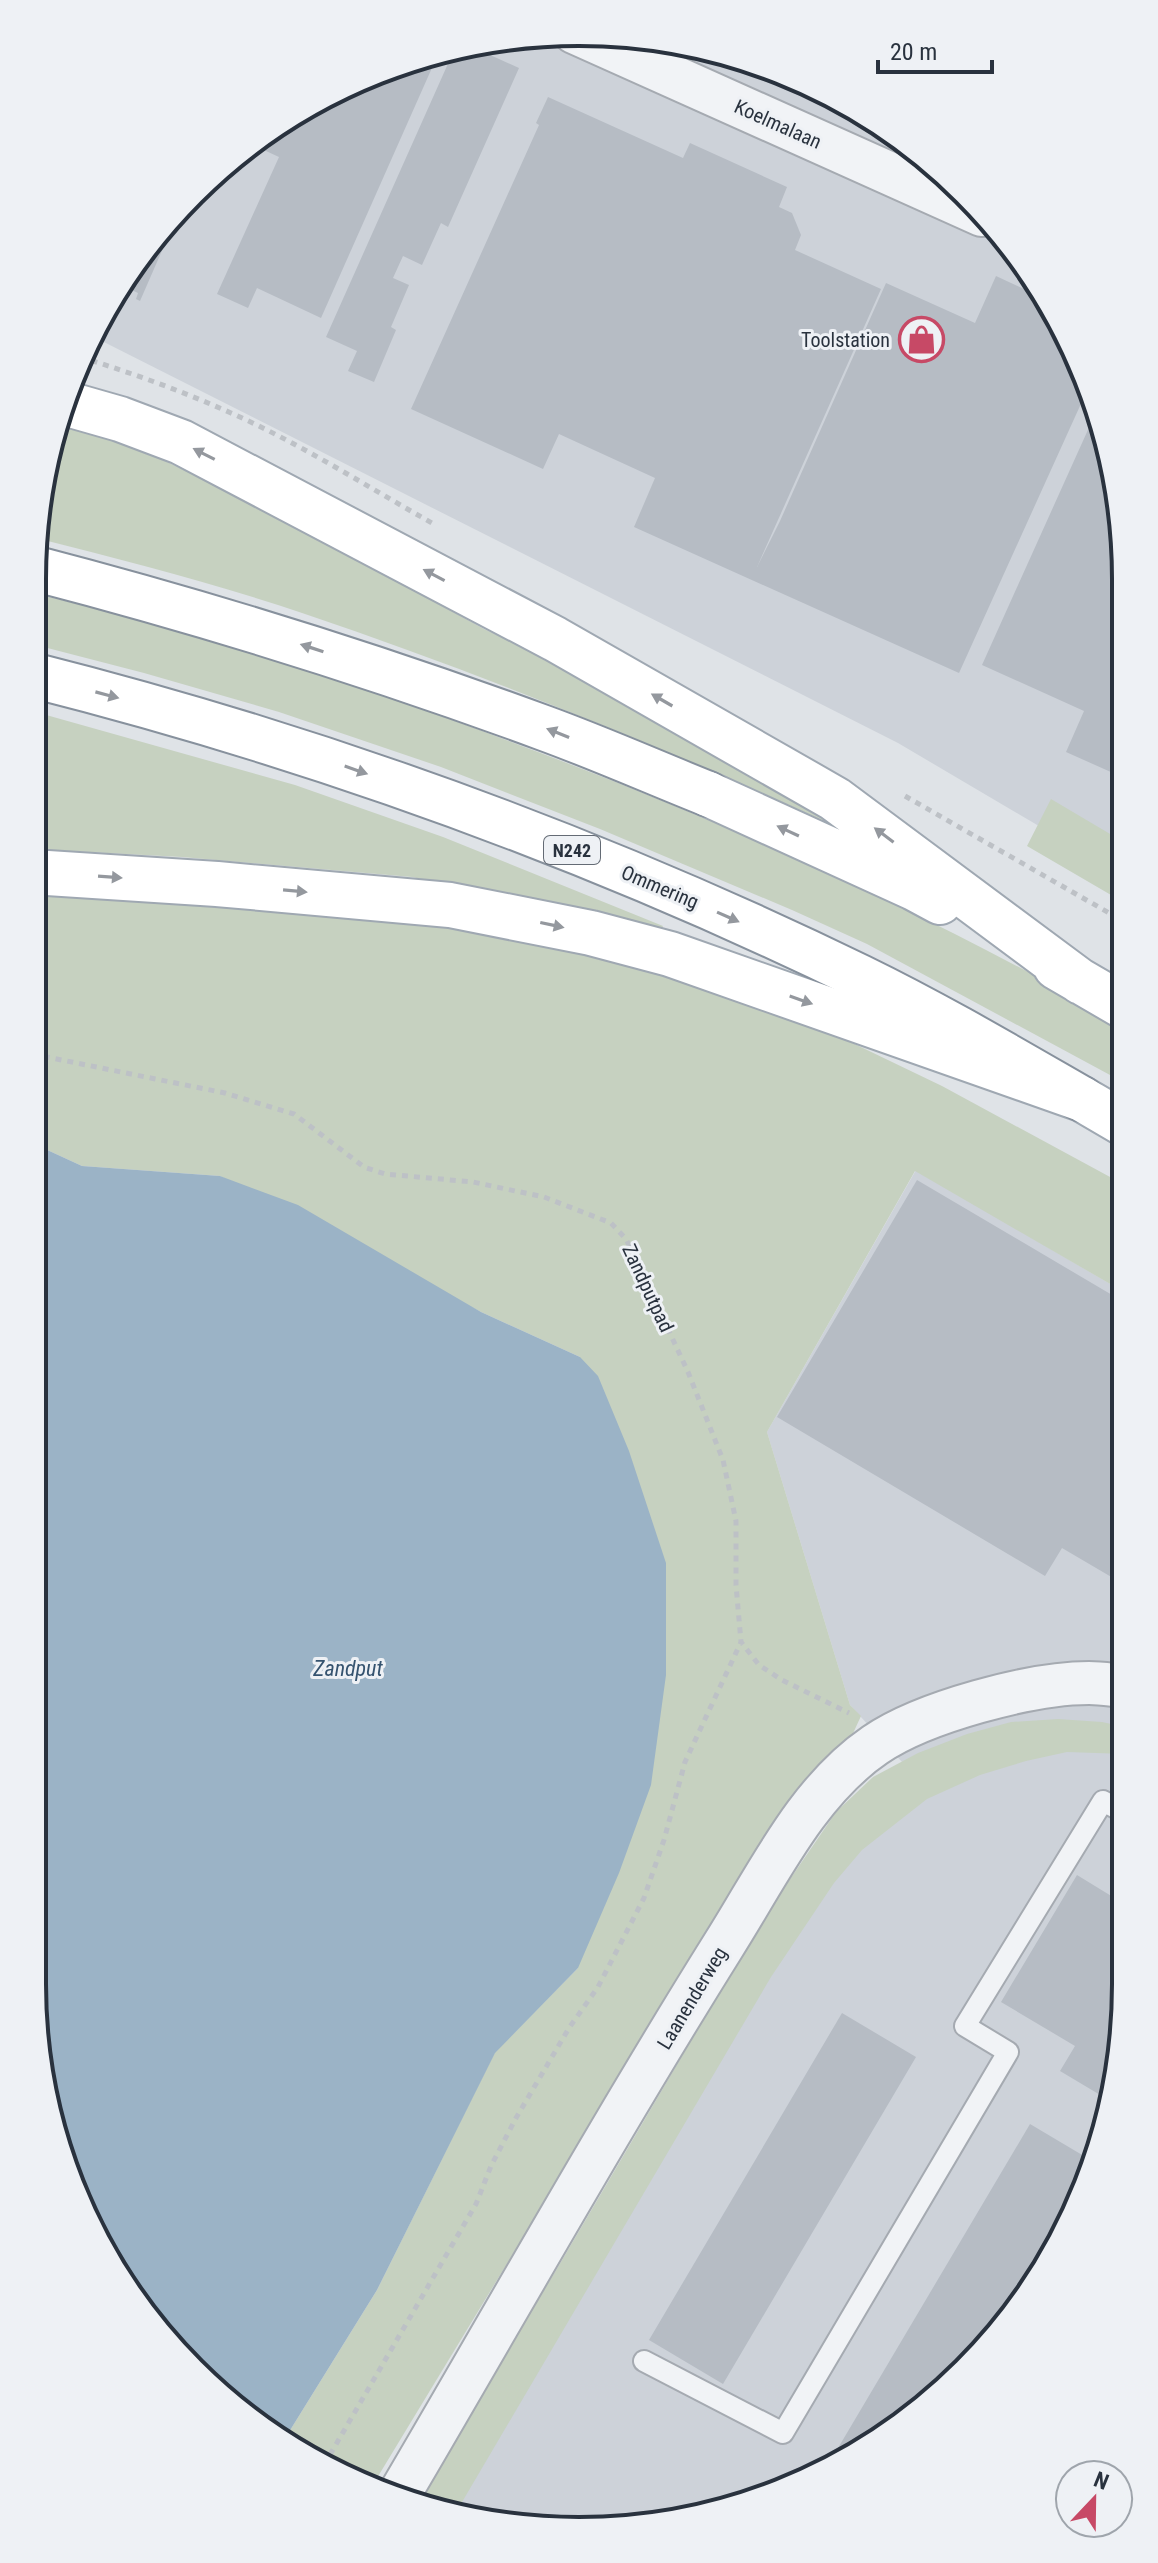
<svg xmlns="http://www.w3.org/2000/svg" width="1158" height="2563" font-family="'Roboto Condensed',sans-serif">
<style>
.built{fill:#cdd2d9}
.green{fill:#c6d1c0}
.water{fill:#9bb3c6}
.building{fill:#b6bcc4}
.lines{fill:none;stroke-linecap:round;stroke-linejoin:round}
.service-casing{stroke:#a5aab1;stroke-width:24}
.minor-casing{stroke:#a5aab1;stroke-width:46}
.primary-casing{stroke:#9fa8b2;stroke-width:48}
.trunk-casing{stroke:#87919d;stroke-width:48}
.path{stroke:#bdc1c6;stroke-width:5;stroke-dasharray:6 6;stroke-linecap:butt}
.service{stroke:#f1f3f6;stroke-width:20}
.minor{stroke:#f1f3f6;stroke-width:42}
.primary{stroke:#fff;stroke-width:44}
.trunk{stroke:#fff;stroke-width:44}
.oneway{fill:#94989e}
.labels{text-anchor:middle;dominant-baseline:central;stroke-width:6;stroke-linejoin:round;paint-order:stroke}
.shield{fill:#eef1f5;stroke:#646b75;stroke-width:2}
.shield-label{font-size:18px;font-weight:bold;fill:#29323e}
.street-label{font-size:20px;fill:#29323e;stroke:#eef1f5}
.poi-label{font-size:20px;fill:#29323e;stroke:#eef1f5;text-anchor:end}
.water-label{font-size:22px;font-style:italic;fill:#35536f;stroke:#eef1f5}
.rim{fill:none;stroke:#29323e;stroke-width:4}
</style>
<rect width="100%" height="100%" fill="#dfe3e7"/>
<!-- built -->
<path class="built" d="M579 32 685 42 788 73 912 145 1013 246 1084 369 1121 507 1122 875 898 743 92 336 124 275 192 193 275 124 369 74 472 43Z
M916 1170 1124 1292 1126 1984 1116 2090 1085 2193 990 2345 852 2458 754 2502 651 2526 473 2521 434 2506 825 1861 913 1774 850 1705 767 1432Z"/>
<!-- green -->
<path class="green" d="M58 421 140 449 275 514 484 629 635 702 830 808 824 821C653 743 482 674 305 614 217 584 126 561 36 538L43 472Z
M32 593C204 633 373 689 538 752 739 828 937 917 1123 1025V1082L867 944 792 910 600 829 441 767 279 712 144 673 32 644Z
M32 711 295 785 443 837 663 926 658 939 544 906 412 877 182 857 32 849Z
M1051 799 1122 841 1123 902 1027 846Z
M32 892 414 917 616 954 813 1024 942 1086 1123 1184 1124 1292 915 1171 767 1432 850 1705 861 1716 849 1742 816 1770 782 1810 374 2483 306 2458 284 2440 377 2290 495 2052 578 1968 580 1357 481 1312 220 1176 82 1166 32 1143Z
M1058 1719 1102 1722 1125 1727V1754L1067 1752 1026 1761 980 1775 927 1799 862 1850 834 1883 771 1977 455 2514 416 2499 555 2272 762 1920 836 1812 873 1777 918 1753 967 1734 1011 1722Z"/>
<!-- water -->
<path class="water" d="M32 1143 82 1166 220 1176 298 1205 481 1312 580 1357 598 1376 629 1451 666 1563V1675L651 1785 619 1873 578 1968 495 2053 377 2290 284 2440 167 2344 105 2257 61 2160 32 1984Z"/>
<!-- building -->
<path class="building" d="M466 44 519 68 448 227 441 223 422 265 403 256 393 278 409 285 391 327 396 330 374 382 348 371 357 351 326 337 455 48Z
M439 52 321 318 257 288 248 308 217 294 279 157 251 144 275 124 369 74Z
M548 97 683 158 690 143 787 187 779 207 792 213 801 235 795 250 881 289 757 567 780 521 886 283 975 323 996 276 1043 298 1084 369 1089 386 959 673 634 527 655 478 559 434 543 469 411 409 539 125 536 123Z
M181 207 140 301 136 299 138 293 119 284Z
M1096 412 1121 507 1122 777 1066 752 1084 711 982 665Z
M917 1180 1124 1302 1125 1585 1062 1548 1045 1576 777 1417Z
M1077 1875 1126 1905V1984L1116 2090 1112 2102 1060 2071 1075 2046 1001 2002Z
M842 2013 916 2057 723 2384 649 2340Z
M1030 2124 1094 2162 1085 2193 990 2345 852 2458 825 2470Z"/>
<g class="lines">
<defs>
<path id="service" d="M644 2361 783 2433 1008 2052 965 2026 1103 1801 1125 1813"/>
<path id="minor" d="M574 32 982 215
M400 2493C507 2311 611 2125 723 1946 767 1877 806 1792 875 1745 923 1712 1031 1683 1089 1683 1101 1683 1113 1685 1125 1686"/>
<path id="primary" d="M64 403 120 419 181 442 555 639 835 799 1081 982
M708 794 914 888 940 902
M32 872 217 884 450 905 591 933 670 954 1082 1099 1123 1123
M1056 967 1123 1006"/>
<path id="trunk" d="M33 568C206 613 376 666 544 728 599 748 653 772 708 794
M32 675C317 747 595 848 860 977 936 1014 1009 1057 1082 1099"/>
</defs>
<!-- service casing -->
<use href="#service" class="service-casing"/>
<!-- minor casing -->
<use href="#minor" class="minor-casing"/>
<!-- primary casing -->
<use href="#primary" class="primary-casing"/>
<!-- trunk casing -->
<use href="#trunk" class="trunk-casing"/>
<!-- path -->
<path class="path" d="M80 357C132 373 182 391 231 413 301 444 366 486 432 523
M905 796 1123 921
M32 1054 225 1093 294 1114 364 1167 385 1174 473 1182 544 1197 611 1223 626 1239 688 1372 723 1460 736 1521V1585L741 1642 759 1665 782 1680 849 1713
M324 2465 476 2204 491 2166 516 2118 569 2028 598 1987 644 1898 664 1840 685 1762 741 1642"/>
<!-- service -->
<use href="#service" class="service"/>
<!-- minor -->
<use href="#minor" class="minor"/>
<!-- primary -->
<use href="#primary" class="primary"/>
<!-- trunk -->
<use href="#trunk" class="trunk"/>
</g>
<!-- one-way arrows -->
<defs><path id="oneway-solid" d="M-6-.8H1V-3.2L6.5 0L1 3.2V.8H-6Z" transform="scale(2)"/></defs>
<g class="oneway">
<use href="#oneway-solid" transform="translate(204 454) rotate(-153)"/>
<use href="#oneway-solid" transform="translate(434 575) rotate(-152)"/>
<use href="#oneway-solid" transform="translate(312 648) rotate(-162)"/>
<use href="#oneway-solid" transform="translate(107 695) rotate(15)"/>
<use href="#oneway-solid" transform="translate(662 700) rotate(-150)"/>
<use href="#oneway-solid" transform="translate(558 733) rotate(-158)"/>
<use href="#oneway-solid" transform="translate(356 770) rotate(19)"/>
<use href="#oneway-solid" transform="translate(788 831) rotate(-155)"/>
<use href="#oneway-solid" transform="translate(884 835) rotate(-143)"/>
<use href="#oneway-solid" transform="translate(110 877) rotate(4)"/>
<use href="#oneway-solid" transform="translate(295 891) rotate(5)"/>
<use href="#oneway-solid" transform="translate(728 917) rotate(24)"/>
<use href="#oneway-solid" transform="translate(552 925) rotate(12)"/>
<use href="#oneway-solid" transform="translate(801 1000) rotate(19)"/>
</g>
<!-- icons -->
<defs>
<symbol id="shop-ring" viewBox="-11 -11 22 22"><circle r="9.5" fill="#eef1f5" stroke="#c74966" stroke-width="1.5"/><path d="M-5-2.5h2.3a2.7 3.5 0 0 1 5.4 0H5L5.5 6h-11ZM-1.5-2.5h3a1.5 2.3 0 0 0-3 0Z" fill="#c74966"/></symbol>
</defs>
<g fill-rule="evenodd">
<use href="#shop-ring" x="896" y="314" width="51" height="51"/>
</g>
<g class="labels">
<!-- shield labels -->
<rect class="shield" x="544" y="836" width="56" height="28" rx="6"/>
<g class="shield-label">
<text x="572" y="850">N242</text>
</g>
<!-- street labels -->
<g class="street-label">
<text transform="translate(778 124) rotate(24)">Koelmalaan</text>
<text transform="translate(660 887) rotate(23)">Ommering</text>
<text transform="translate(648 1288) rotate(65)">Zandputpad</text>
<text transform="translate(692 1998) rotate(-59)">Laanenderweg</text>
</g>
<!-- poi labels -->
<g class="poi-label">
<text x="890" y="340">Toolstation</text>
</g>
<!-- water labels -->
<g class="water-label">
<text x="348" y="1668">Zandput</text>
</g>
</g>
<!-- crop -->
<path d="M0 0H1158V2563H0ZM579 46H579A533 533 0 0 1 1112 579V1984A533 533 0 0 1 579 2517H579A533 533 0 0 1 46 1984V579A533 533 0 0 1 579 46Z" fill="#eef1f5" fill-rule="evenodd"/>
<path class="rim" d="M579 46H579A533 533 0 0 1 1112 579V1984A533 533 0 0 1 579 2517H579A533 533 0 0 1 46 1984V579A533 533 0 0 1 579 46Z"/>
<!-- north arrow -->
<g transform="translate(1094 2499) rotate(22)"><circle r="38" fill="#eef1f5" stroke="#9fa5ac" stroke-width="2"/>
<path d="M0-6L14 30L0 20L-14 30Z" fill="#c74966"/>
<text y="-12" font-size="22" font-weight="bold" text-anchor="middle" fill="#29323e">N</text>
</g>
<!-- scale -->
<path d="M878 60v12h114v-12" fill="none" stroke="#29323e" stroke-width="4"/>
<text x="890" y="60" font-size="24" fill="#29323e" stroke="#eef1f5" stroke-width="6" paint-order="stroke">20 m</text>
</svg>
